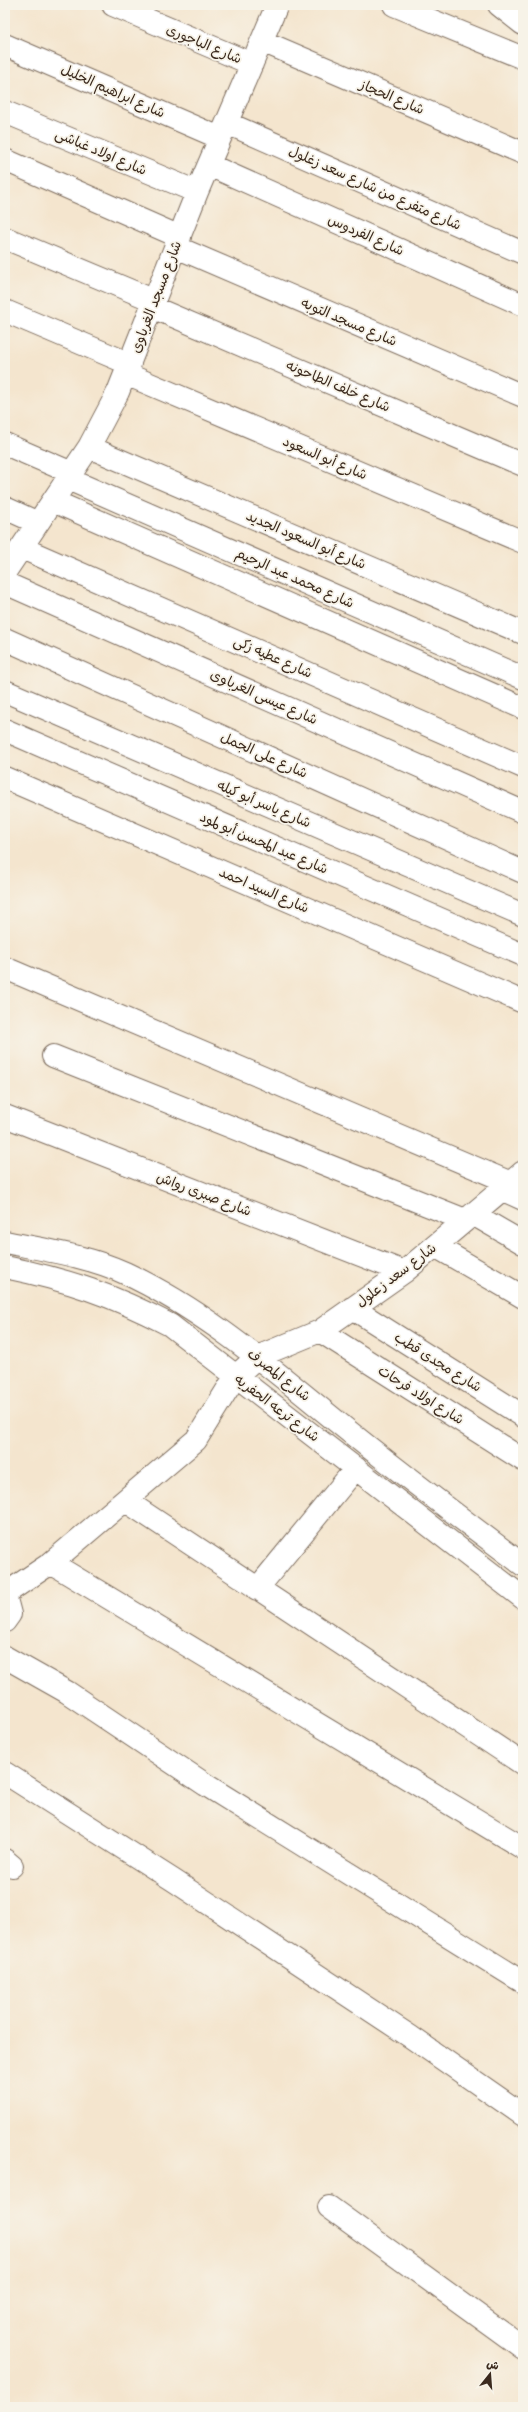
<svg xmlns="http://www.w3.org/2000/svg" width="528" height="2412" font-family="Itim,'Playpen Sans Arabic',sans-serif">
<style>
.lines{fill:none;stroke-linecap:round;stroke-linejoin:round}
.street-casing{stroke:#7c6b5c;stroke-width:24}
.secondary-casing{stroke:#7c6b5c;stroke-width:24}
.street{stroke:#fff;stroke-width:22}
.secondary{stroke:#fff;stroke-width:22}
.labels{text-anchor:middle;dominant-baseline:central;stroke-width:3.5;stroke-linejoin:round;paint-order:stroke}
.street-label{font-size:14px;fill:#3b2a1e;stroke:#f7f3e8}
</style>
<rect width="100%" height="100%" fill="#f7f3e8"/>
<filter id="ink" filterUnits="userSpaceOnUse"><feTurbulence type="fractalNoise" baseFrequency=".025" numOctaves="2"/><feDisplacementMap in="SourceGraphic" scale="8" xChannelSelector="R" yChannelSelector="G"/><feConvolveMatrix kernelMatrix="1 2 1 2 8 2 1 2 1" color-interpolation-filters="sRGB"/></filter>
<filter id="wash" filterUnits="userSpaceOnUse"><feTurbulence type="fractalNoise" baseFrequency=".012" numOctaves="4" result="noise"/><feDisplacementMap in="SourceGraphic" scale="16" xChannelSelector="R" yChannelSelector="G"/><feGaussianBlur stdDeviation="0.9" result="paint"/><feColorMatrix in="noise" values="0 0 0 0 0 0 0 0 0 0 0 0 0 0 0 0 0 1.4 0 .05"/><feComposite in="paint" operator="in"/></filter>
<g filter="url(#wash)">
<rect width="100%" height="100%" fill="#f4e5ce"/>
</g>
<g filter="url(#ink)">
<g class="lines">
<defs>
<path id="street" d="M113 5 252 64
M394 5 523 58
M262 41 523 153
M5 45 220 138
M5 112 197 192
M227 123 523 253
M5 160 180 237
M209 165 523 305
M5 238 155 301
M176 247 523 396
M152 307 523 465
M5 311 130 364
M126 374 523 542
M5 444 72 473
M89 447 523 633
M68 479 523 678
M53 501 523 708
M5 508 38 523
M22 548 523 767
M5 572 89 447 118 392 197 192 277 5
M5 583 523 812
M5 639 523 872
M5 691 523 915
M5 730 523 955
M5 778 523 1002
M5 968 511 1183
M53 1056 465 1220
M5 1116 404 1272
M501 1189 523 1199
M473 1214 523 1243
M5 1242C45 1250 88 1256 125 1273 205 1310 273 1370 341 1425 400 1473 462 1519 523 1565
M435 1246 523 1297
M5 1267C68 1280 113 1295 170 1325L523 1598
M352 1308 523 1416
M320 1331 523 1460
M126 1501 523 1764
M51 1563 523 1848
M257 1589 356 1468
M5 1594 51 1563 196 1440 235 1377 257 1357 320 1331 404 1272 523 1172
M5 1595 10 1614 5 1621
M5 1657 67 1692 206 1785 523 1982
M5 1773 173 1880 411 2037 523 2115
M5 1860 12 1866
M329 2207 523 2348"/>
<path id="secondary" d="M499 5 523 24"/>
</defs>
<!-- street casing -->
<use href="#street" class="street-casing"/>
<!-- secondary casing -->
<use href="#secondary" class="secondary-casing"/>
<!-- street -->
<use href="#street" class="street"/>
<!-- secondary -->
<use href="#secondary" class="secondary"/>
</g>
</g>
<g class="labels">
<!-- street labels -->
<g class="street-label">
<text transform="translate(204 44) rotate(23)">شارع الباجورى</text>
<text transform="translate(113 91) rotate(24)">شارع ابراهيم الخليل</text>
<text transform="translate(392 97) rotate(23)">شارع الحجاز</text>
<text transform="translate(101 152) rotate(23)">شارع اولاد غباشى</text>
<text transform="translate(375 188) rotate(24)">شارع متفرع من شارع سعد زغلول</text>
<text transform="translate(366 235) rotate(24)">شارع الفردوس</text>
<text transform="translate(156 297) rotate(-69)">شارع مسجد الغرباوى</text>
<text transform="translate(349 322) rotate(23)">شارع مسجد التوبه</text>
<text transform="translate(338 386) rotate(23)">شارع خلف الطاحونه</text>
<text transform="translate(325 458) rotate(23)">شارع أبو السعود</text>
<text transform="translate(306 540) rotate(23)">شارع أبو السعود الجديد</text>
<text transform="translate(295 578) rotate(24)">شارع محمد عبد الرحيم</text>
<text transform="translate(273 657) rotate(24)">شارع عطيه زكى</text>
<text transform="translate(264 697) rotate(24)">شارع عيسى الغرباوى</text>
<text transform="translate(264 755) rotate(24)">شارع على الجمل</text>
<text transform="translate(264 804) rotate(23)">شارع ياسر أبو كيله</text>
<text transform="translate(264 843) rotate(23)">شارع عبد المحسن أبو لمود</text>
<text transform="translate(264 890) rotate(23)">شارع السيد احمد</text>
<text transform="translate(204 1194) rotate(21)">شارع صبرى رواش</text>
<text transform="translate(396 1275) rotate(-37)">شارع سعد زعلول</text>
<text transform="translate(438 1362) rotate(32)">شارع مجدى قطب</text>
<text transform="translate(279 1375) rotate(38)">شارع المصرف</text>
<text transform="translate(421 1395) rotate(32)">شارع اولاد فرحات</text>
<text transform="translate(277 1408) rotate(37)">شارع ترعه الحفريه</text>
</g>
</g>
<!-- margin -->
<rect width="528" height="2412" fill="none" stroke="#f7f3e8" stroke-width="20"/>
<!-- north arrow -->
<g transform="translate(490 2374) rotate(17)" stroke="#f7f3e8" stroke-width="3" paint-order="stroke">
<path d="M0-3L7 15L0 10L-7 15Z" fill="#3b2a1e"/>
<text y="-6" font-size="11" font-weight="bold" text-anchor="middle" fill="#3b2a1e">ش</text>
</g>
</svg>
